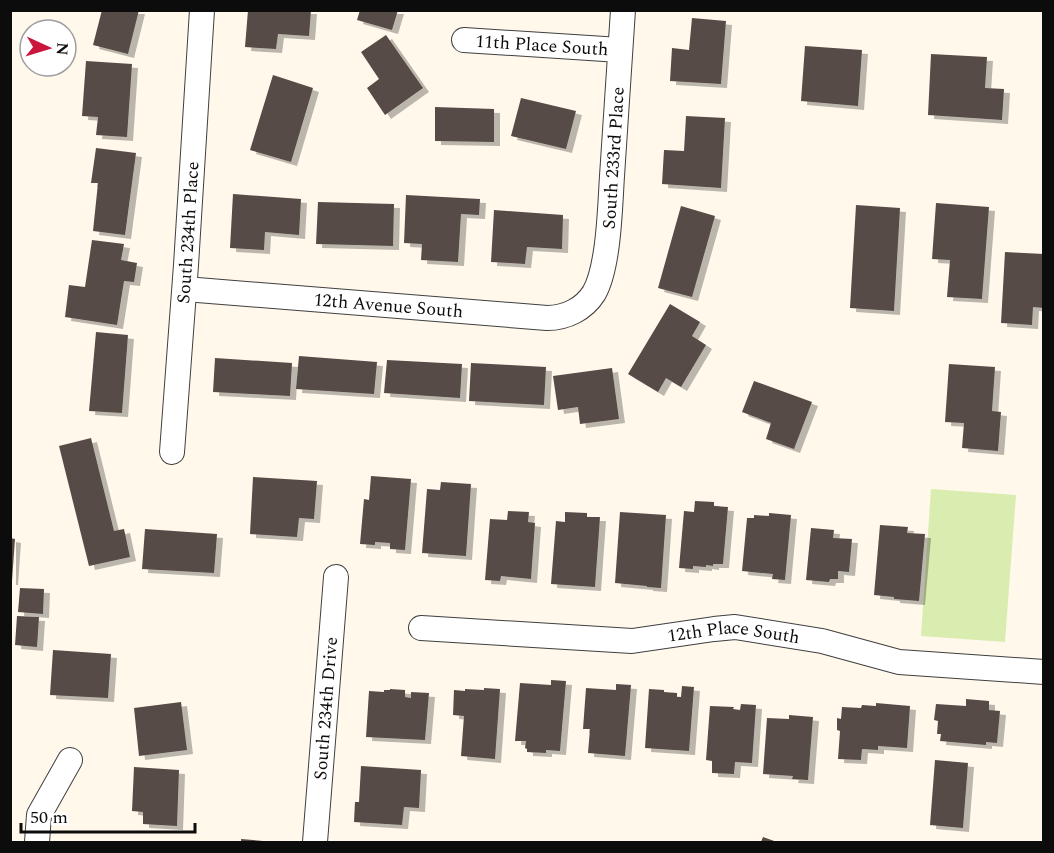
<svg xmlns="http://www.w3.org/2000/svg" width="1054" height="853" font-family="Spectral,serif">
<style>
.green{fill:#d9edb1}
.building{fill:#564b47;filter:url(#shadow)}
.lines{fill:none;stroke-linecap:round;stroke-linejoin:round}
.minor-casing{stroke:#3f3f3f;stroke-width:26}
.minor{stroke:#fff;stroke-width:24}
.labels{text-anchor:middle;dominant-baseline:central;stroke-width:6;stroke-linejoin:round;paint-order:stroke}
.street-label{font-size:18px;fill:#0c0c0c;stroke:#fff}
</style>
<defs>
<filter id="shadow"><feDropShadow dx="6" dy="4" stdDeviation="0" flood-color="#0004"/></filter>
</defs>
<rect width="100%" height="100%" fill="#fff8eb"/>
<!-- green -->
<path class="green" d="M931 489 1016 495 1005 642 921 636Z"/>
<!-- building -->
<path class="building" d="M102 10H139L128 54 93 45Z
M248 10H311L309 36 278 34 276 49 245 47Z
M360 10H398L392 30 357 20Z
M692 18 726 21 721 84 670 81 672 48 689 50Z
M386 35 423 88 385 115 367 88 379 79 361 52Z
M805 46 862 50 858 106 801 101Z
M931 54 987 57 985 88 1004 89 1002 120 928 115Z
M86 61 132 64 127 137 96 135 98 117 82 116Z
M273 75 313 88 291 162 250 150Z
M521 98 576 111 566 149 511 136Z
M435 107 494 109V142L435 141Z
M686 116 725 118 721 188 662 184 664 150 684 151Z
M96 148 136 153 125 235 93 231 98 183H91Z
M233 194 301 199 299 235 265 232 264 250 230 248Z
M406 195 480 199 479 215 461 214 458 262 421 260 422 244 404 243Z
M318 202 394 204 393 246 316 244Z
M936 203 989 207 982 299 947 297 950 260 932 259Z
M856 205 900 208 894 311 850 308Z
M681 206 715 216 692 297 658 288Z
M494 210 563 215 562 249 527 247 525 264 491 262Z
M92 240 124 244 121 260 137 263 134 282 124 281 117 325 65 317 69 285 85 287Z
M1005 252 1044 254V308L1033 307 1032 325 1001 323Z
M670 304 700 322 692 336 706 345 681 387 666 378 658 392 628 374Z
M96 332 128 335 122 413 89 411Z
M299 356 377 362 374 394 296 389Z
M215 358 292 363 290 396 213 392Z
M387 360 462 364 460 398 384 393Z
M471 363 546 367 544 405 469 401Z
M949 364 995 367 992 411 1001 412 998 451 962 448 964 423 945 422Z
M612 368 619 419 580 424 578 407 558 410 553 376Z
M754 381 812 402 794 449 766 439 771 423 742 412Z
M91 438 114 531 124 529 130 557 89 566 59 446Z
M371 476 411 479 405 550 390 549V543L375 542V545L360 544 364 499 369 500Z
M253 477 317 481 314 519 299 518 297 537 250 534Z
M441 482 471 484 466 556 422 553 427 489 440 490Z
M695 501 714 502V506L728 507 723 564H713V566L706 565V567L693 566V569L679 568 684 511 694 512Z
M508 511 529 512 528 522 535 523 531 579 501 576 500 581 485 580 490 519 507 520Z
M565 512 587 513V517H600L595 587 551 584 556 521 565 522Z
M620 512 666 515 661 588 647 587V586L615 583Z
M769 513 791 515 785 580 772 579 773 574 742 571 747 518H754V515L769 516Z
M880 525 908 527 907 533 925 534 919 601 894 599V597L874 595Z
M811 528 834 530 833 538 852 539 849 572 838 571V579H830L829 582 806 580Z
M145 529 217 534 214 573 142 569Z
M10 538 15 539 12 581H10Z
M20 588 44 589 43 614 18 612Z
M17 616 39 617 37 647 15 645Z
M53 650 111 654 108 698 50 695Z
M551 680 566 681 560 751 546 750V753L527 752V749L525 748 526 741H515L520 683 551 685Z
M616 684 631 685 625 756 588 753 590 729H583L586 688 616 690Z
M682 686 694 687 689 751 645 748 649 689 664 690V692L677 693V697H681Z
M484 688 500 689 495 759 461 756 464 716 453 715 454 690 465 691V689L484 690Z
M390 689 405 690V697L411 698V692L429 693 425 740 366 737 369 691 384 692V690H390Z
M966 699 989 701V710L1000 711 997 743 986 742V745L940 741 941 734H937L938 721 934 720 936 704 966 706Z
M181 702 187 750 139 756 134 708Z
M876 703 910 706 907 748 878 746V750L862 749 861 760 838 759 840 731 837 730V718L841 719 842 707 861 708 862 705 876 706Z
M741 704 756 705 752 763 735 762 734 774 712 773V761L706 760 710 706 734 707 733 709 740 710Z
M789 715 813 717 808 780 792 779 793 776 763 774 767 718 789 719Z
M935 760 968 763 963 828 930 825Z
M361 766 421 770 419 808 404 807 402 825 354 822 355 802H359Z
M134 767 179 770 177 826 143 824V812L132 811Z
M763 837 777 842H761Z
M241 839 263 841V842H241Z"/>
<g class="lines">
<defs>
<g id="minor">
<path id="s1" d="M464 40 620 50"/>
<path id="s2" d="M185 289 547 318C566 318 584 309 594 293 609 267 610 206 612 176 616 121 619 65 623 10"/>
<path id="s3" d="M172 452 186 265 202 10"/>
<path id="s4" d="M421 628 632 641 714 629 735 627 822 641 899 662 1044 672"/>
<path d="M37 842 39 815 70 760"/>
<path id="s5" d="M315 842 336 577"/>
</g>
</defs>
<!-- minor casing -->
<use href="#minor" class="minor-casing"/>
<!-- minor -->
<use href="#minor" class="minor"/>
</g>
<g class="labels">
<!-- street labels -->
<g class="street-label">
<text stroke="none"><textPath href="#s1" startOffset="78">11th Place South</textPath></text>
<text stroke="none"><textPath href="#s2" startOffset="556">South 233rd Place</textPath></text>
<text stroke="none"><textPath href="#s3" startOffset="220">South 234th Place</textPath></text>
<text stroke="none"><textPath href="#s2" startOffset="204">12th Avenue South</textPath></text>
<text stroke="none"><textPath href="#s4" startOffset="314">12th Place South</textPath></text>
<text stroke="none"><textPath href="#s5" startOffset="134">South 234th Drive</textPath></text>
</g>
</g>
<!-- border -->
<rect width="1054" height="853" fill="none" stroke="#0c0c0c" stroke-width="24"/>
<!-- north arrow -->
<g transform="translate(48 48) rotate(94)"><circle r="28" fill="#ffffff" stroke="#9e9e9e" stroke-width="1.5"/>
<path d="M0-4.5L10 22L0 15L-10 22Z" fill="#ca163a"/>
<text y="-9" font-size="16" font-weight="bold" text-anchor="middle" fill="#0c0c0c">N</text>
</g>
<!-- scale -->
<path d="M21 823v9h174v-9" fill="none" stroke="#0c0c0c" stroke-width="3"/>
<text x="30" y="823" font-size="18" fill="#0c0c0c" stroke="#ffffff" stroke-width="4.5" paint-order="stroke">50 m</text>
</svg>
